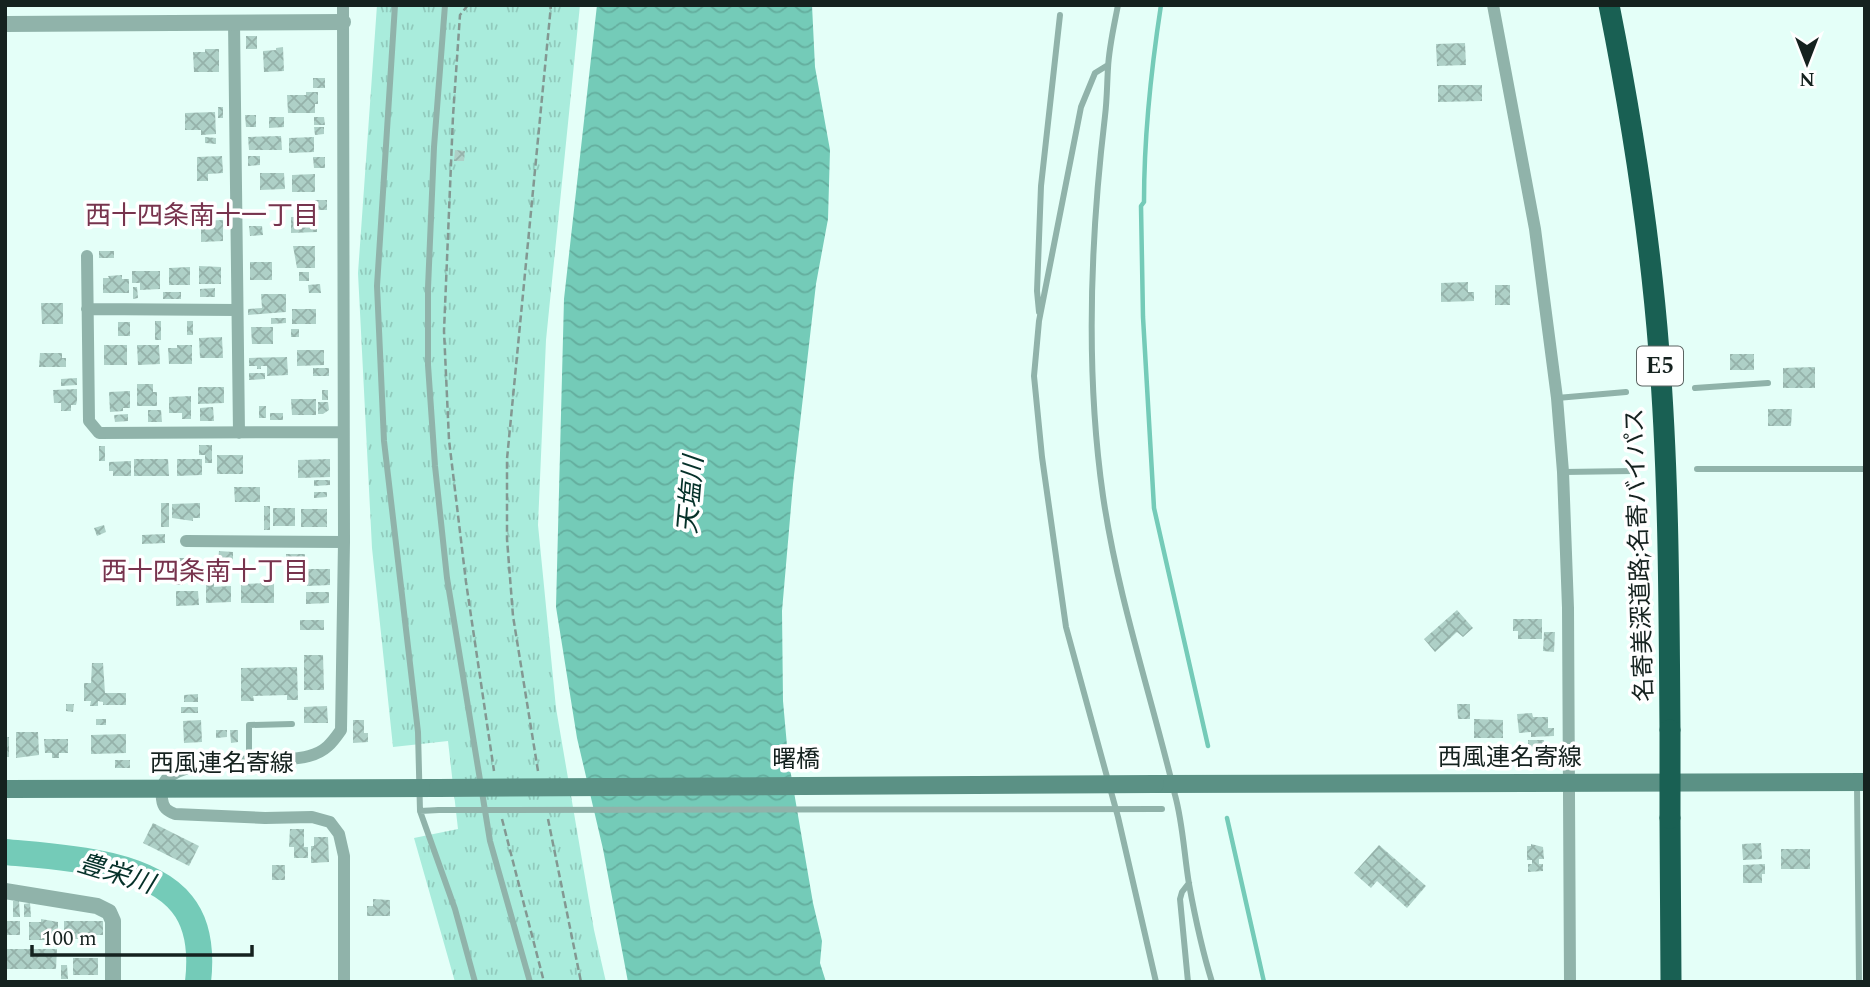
<svg xmlns="http://www.w3.org/2000/svg" width="1870" height="987" font-family="Spectral,'Noto Sans JP',serif">
<style>
.park{fill:url(#park-tufts)}
.water{fill:url(#water-waves)}
.lines{fill:none;stroke-linecap:round;stroke-linejoin:round}
.stream{stroke:#74cbb8;stroke-width:4.5}
.river{stroke:#74cbb8;stroke-width:26}
.building{fill:url(#building-cross-hatch)}
.path{stroke:#839892;stroke-width:2.5;stroke-dasharray:7 3.5;stroke-linecap:butt}
.service{stroke:#90b3aa;stroke-width:6}
.minor{stroke:#90b3aa;stroke-width:12}
.tertiary{stroke:#90b3aa;stroke-width:16}
.secondary{stroke:#5b9185;stroke-width:18}
.motorway{stroke:#196053;stroke-width:21}
.service-bridge{stroke:#90b3aa;stroke-width:6}
.secondary-bridge{stroke:#5b9185;stroke-width:18}
.motorway-bridge{stroke:#196053;stroke-width:21}
.labels{text-anchor:middle;dominant-baseline:central;stroke-width:7;stroke-linejoin:round;paint-order:stroke}
.shield{fill:#fff;stroke:#5b6462;stroke-width:2}
.shield-label{font-size:23px;font-weight:bold;fill:#15221f}
.street-label{font-size:24px;fill:#15221f;stroke:#fff}
.neighbourhood-label{font-size:26px;fill:#77334d;stroke:#fff}
.water-label{font-size:26px;font-style:italic;fill:#053129;stroke:#fff}
</style>
<defs>
<pattern id="park-tufts" width="24" height="20" patternUnits="userSpaceOnUse" patternTransform="scale(1.75)"><rect width="24" height="20" fill="#a9ecdc"/><path d="M3 7l-1-3M5 7V3M7 7l1-3M15 17l-1-3M17 17v-4M19 17l1-3" fill="none" stroke="#91cabc"/></pattern>
<pattern id="water-waves" width="16" height="10" patternUnits="userSpaceOnUse" patternTransform="scale(1.75)"><rect width="16" height="10" fill="#74cbb8"/><path d="M0 5q4-4 8 0t8 0" fill="none" stroke="#64ae9e"/></pattern>
<pattern id="building-cross-hatch" width="8" height="8" patternUnits="userSpaceOnUse" patternTransform="scale(1.75)"><rect width="8" height="8" fill="#aed0c7"/><path d="M0 0l8 8M0 8l8-8" fill="none" stroke="#95b2aa"/></pattern>
</defs>
<rect width="100%" height="100%" fill="#e4fff8"/>
<!-- park -->
<path class="park" d="M377 5H580L546 340 538 525 556 708 594 930 606 982H455L414 838 458 829 448 741 393 747 372 548 358 273Z"/>
<!-- water -->
<path class="water" d="M597 5H812L815 67 830 150 828 219 816 284 793 484 782 611 783 701 788 757 813 903 822 941 820 963 826 982H628L603 849 577 738 556 607 564 299Z"/>
<g class="lines">
<!-- stream -->
<path class="stream" d="M1161 5C1151 70 1144 137 1144 202L1141 206 1143 317 1154 508 1208 746
M1227 818 1264 982"/>
<!-- river -->
<path class="river" d="M5 852C57 857 147 860 182 904 199 925 201 956 198 982"/>
</g>
<!-- building -->
<path class="building" d="M246 36H257V49H246Z
M1465 43 1466 65 1437 66 1436 44Z
M283 47 284 71 264 72 263 51 276 50V48Z
M205 49H219V72H194L193 52H205Z
M313 78H325V88H313Z
M1438 85H1482V101L1438 102Z
M306 92H318V104H315V113H288L287 95H306Z
M218 107H223V118H218Z
M215 112 216 134 201 135V130H185V113Z
M245 115H256V127H246Z
M269 117H284V127L269 128Z
M314 117H324L325 125H314Z
M314 127H324V134L315 135Z
M281 136 282 150H249L248 137Z
M205 137 216 138V144L205 143Z
M314 137V152L289 153V138Z
M455 150 465 151 464 161H454Z
M222 156 223 173 208 174V181H197V157Z
M248 156H260V165L248 166Z
M313 157H325V168H314Z
M260 173H284L285 189 260 190Z
M315 174V192H292V175Z
M315 200H327V210H315Z
M291 217H317V232L291 233Z
M223 220V241L201 242V221Z
M249 226H262L263 235 250 236Z
M293 246H315V268H297Z
M99 251H114V258H99Z
M250 262H272V280H250Z
M199 266 221 267V284H199Z
M190 267V285H169V268Z
M132 271H160V289L140 290V283H132Z
M299 272H309V281H299Z
M122 275V279H129V293H103V278H109L108 276Z
M1468 282V292H1474V301L1441 302V283Z
M320 284 321 293H309L308 285Z
M1495 285H1510V305H1495Z
M133 287H137L138 298 133 299Z
M215 288V297H200V289Z
M163 292H181V299H163Z
M261 294H286V312L248 315V309L262 308Z
M41 303H63V324H42Z
M292 309H316V324H292Z
M271 318H286V323L271 324Z
M155 321H161V340H155Z
M187 321H193V335H187Z
M118 322H130V336H118Z
M251 327H273V344H252Z
M291 329H299V337H291Z
M222 337 223 358H200L199 338Z
M104 345H127V365H104Z
M137 345H159L160 364 138 365Z
M177 345H192V364H169L168 348H177Z
M297 350H324V365L297 366Z
M40 353H62V358H66V367H39Z
M1730 354H1754V370H1730Z
M287 357 288 375 267 376V366H261V369H257V366H249V358Z
M1815 367V388H1783V368Z
M313 368H329V376H313Z
M249 373H265V379L249 380Z
M77 378V385L61 386V379Z
M137 384H153V392H157V406H137Z
M198 387H224V403L198 404Z
M77 389V401L76 405H71V411H61V403H54L53 390Z
M322 390H328V400H322Z
M130 391V408H123V411L110 412 109 392Z
M191 396V419H182V413H169V397Z
M291 399H316V415H292Z
M318 402H328L329 410 323 414H318Z
M259 406H266V418H259Z
M213 407 214 421H200V408Z
M1768 409H1792L1791 426H1768Z
M148 410H161L162 422H148Z
M270 413H283V420H270Z
M128 414V421L115 422 114 415Z
M199 445H212V463H205V455H199Z
M99 446H105V461H99Z
M217 455H243V474H217Z
M134 459H168L169 476H134Z
M177 459H202V475L177 476Z
M330 459V477L298 478V460Z
M131 461V476H113V471H109V462Z
M314 480H330V485L314 486Z
M234 487H260V502H235Z
M314 492H327V497L314 498Z
M161 503H169V527H161Z
M200 503V518H193V521L172 518V504Z
M264 506H270V530H264Z
M273 508H295V526H273Z
M301 509H327V527H301Z
M104 525 106 532 97 536 94 528Z
M165 534V543L142 544V535Z
M219 551 233 552V563H218Z
M286 554H305V569H286Z
M177 558H200V575H177Z
M307 569H330V585L307 586Z
M176 577H183V585H176Z
M214 583V587L231 586V602L206 603V584Z
M274 583V603H241V584Z
M176 591H198L199 605 176 606Z
M306 592H329V603L306 604Z
M1457 610 1473 628 1463 637 1457 632 1435 652 1424 639Z
M1513 619H1542V639H1518V631H1513Z
M300 620H324V630H300Z
M1544 632H1555L1554 652 1543 651Z
M304 655H323L324 690H304Z
M92 663H103L105 693H126V705H103V702L98 701V706H90L91 701H84V683H91Z
M297 667 298 700H287V695L253 696 254 701H241V668Z
M198 694V702H184V695Z
M66 704H74L73 712 66 711Z
M1457 704H1470V719H1458Z
M327 706 328 723H304V707Z
M181 707H198V713H181Z
M1532 713 1533 717H1548V728H1554V736L1531 737V732L1519 733 1517 714Z
M96 719H106V725H96Z
M1474 719 1503 720V738H1474Z
M201 720 202 742 184 743 183 721Z
M353 720H364V733H368V742L353 743Z
M216 730H227V737L216 738Z
M230 730H238V742L231 743Z
M16 732H38L39 755 16 758Z
M126 734V753L91 754V735Z
M5 737H9V757H5Z
M44 739H68V753H59V758H52V753H45Z
M1528 740H1544V746L1528 747Z
M1469 743 1486 744V755H1469Z
M115 760H130V768H115Z
M153 823 199 846 189 866 143 843Z
M290 829H304V847H308V858H294V847H289Z
M314 837H328L329 862 311 863V846H314Z
M1761 843 1762 859 1743 860 1742 844Z
M1531 844 1543 847 1544 859H1539V864H1543V871L1528 872V864H1532V860H1527V846H1531Z
M1379 845 1426 886 1407 908 1377 881 1371 888 1354 873Z
M1781 849H1810V869H1781Z
M1765 864V874H1762V883H1743V865Z
M272 865H285V880H272Z
M373 899 390 900V916H367V906H373Z
M13 901H19L20 917H13Z
M30 903 31 917H24V904Z
M41 919 58 922V940H29V922H41Z
M5 921H20V935H5Z
M64 921H103V935H78V939H72V935H64Z
M5 949H57L56 969H5Z
M73 958H98V975H73Z
M61 965H67L68 979H61Z"/>
<g class="lines">
<!-- path -->
<path class="path" d="M468 5 460 15 453 116 444 331 449 440 466 582 494 771
M538 771 513 616 507 539V459L551 5
M502 819 544 982
M548 819 581 982"/>
<!-- service -->
<path class="service" d="M395 5 377 286 384 441 418 732 420 811 455 909 475 982
M445 5 434 147 428 288V365L435 466 447 578 490 841 530 982
M1118 5C1114 26 1109 47 1108 68 1107 84 1107 100 1105 116 1090 242 1085 370 1103 496 1118 598 1151 695 1175 795 1183 824 1184 854 1189 884 1195 917 1202 950 1212 982
M1108 65 1095 73 1081 107 1039 321 1034 376 1042 457 1066 627 1118 817 1156 982
M1039 312 1037 291 1041 186 1060 15
M1695 388 1768 383
M1557 398 1626 392
M1697 469H1865
M1564 472 1632 471
M249 762V725L292 724
M1857 784 1859 982
M420 811 439 810
M1188 982 1180 899 1182 892 1189 883"/>
<!-- minor -->
<path class="minor" d="M343 5 344 542 341 730C332 743 325 752 309 756 271 766 200 755 170 776 162 781 161 790 162 799 163 808 167 811 175 814L265 818 312 817 330 822 339 834 344 856V982
M1493 5 1535 229 1557 398 1563 472 1568 608 1570 982
M234 22 239 433
M87 256 89 421 99 433 343 432
M87 309 237 310
M186 541 344 542"/>
<!-- tertiary -->
<path class="tertiary" d="M5 24 343 22
M5 891 97 906 109 912 113 921V982"/>
<!-- secondary -->
<path class="secondary" d="M1155 784 1865 782
M5 789 438 788"/>
<!-- motorway -->
<path class="motorway" d="M1609 5C1632 120 1650 236 1659 352 1669 478 1669 604 1670 730
M1670 818 1671 982"/>
<!-- service-bridge -->
<path class="service-bridge" d="M439 810 1162 809"/>
<!-- secondary-bridge -->
<path class="secondary-bridge" d="M438 788 1155 784"/>
<!-- motorway-bridge -->
<path class="motorway-bridge" d="M1670 818V730"/>
</g>
<g class="labels">
<!-- shield labels -->
<rect class="shield" x="1637" y="346.5" width="46" height="39" rx="5"/>
<g class="shield-label">
<text x="1660" y="366">E5</text>
</g>
<!-- street labels -->
<g class="street-label">
<text transform="translate(1640 555) rotate(-92)">名寄美深道路;名寄バイパス</text>
<text x="1510" y="758">西風連名寄線</text>
<text x="796" y="760">曙橋</text>
<text x="222" y="764">西風連名寄線</text>
</g>
<!-- neighbourhood labels -->
<g class="neighbourhood-label">
<text x="202" y="216">西十四条南十一丁目</text>
<text x="205" y="572">西十四条南十丁目</text>
</g>
<!-- water labels -->
<g class="water-label">
<text transform="translate(691 495) rotate(-85)">天塩川</text>
<text transform="translate(116 874) rotate(17)">豊栄川</text>
</g>
</g>
<!-- border -->
<rect width="1870" height="987" fill="none" stroke="#15221f" stroke-width="14"/>
<!-- north arrow -->
<g transform="translate(1807 63) rotate(180)" stroke="#ffffff" stroke-width="5" paint-order="stroke">
<path d="M0-5L12 26L0 18L-12 26Z" fill="#15221f"/>
<text y="-10" font-size="19" font-weight="bold" text-anchor="middle" fill="#15221f">N</text>
</g>
<!-- scale -->
<path d="M32 945v10h220v-10" fill="none" stroke="#15221f" stroke-width="3.5"/>
<text x="42" y="945" font-size="21" fill="#15221f" stroke="#ffffff" stroke-width="5" paint-order="stroke">100 m</text>
</svg>
